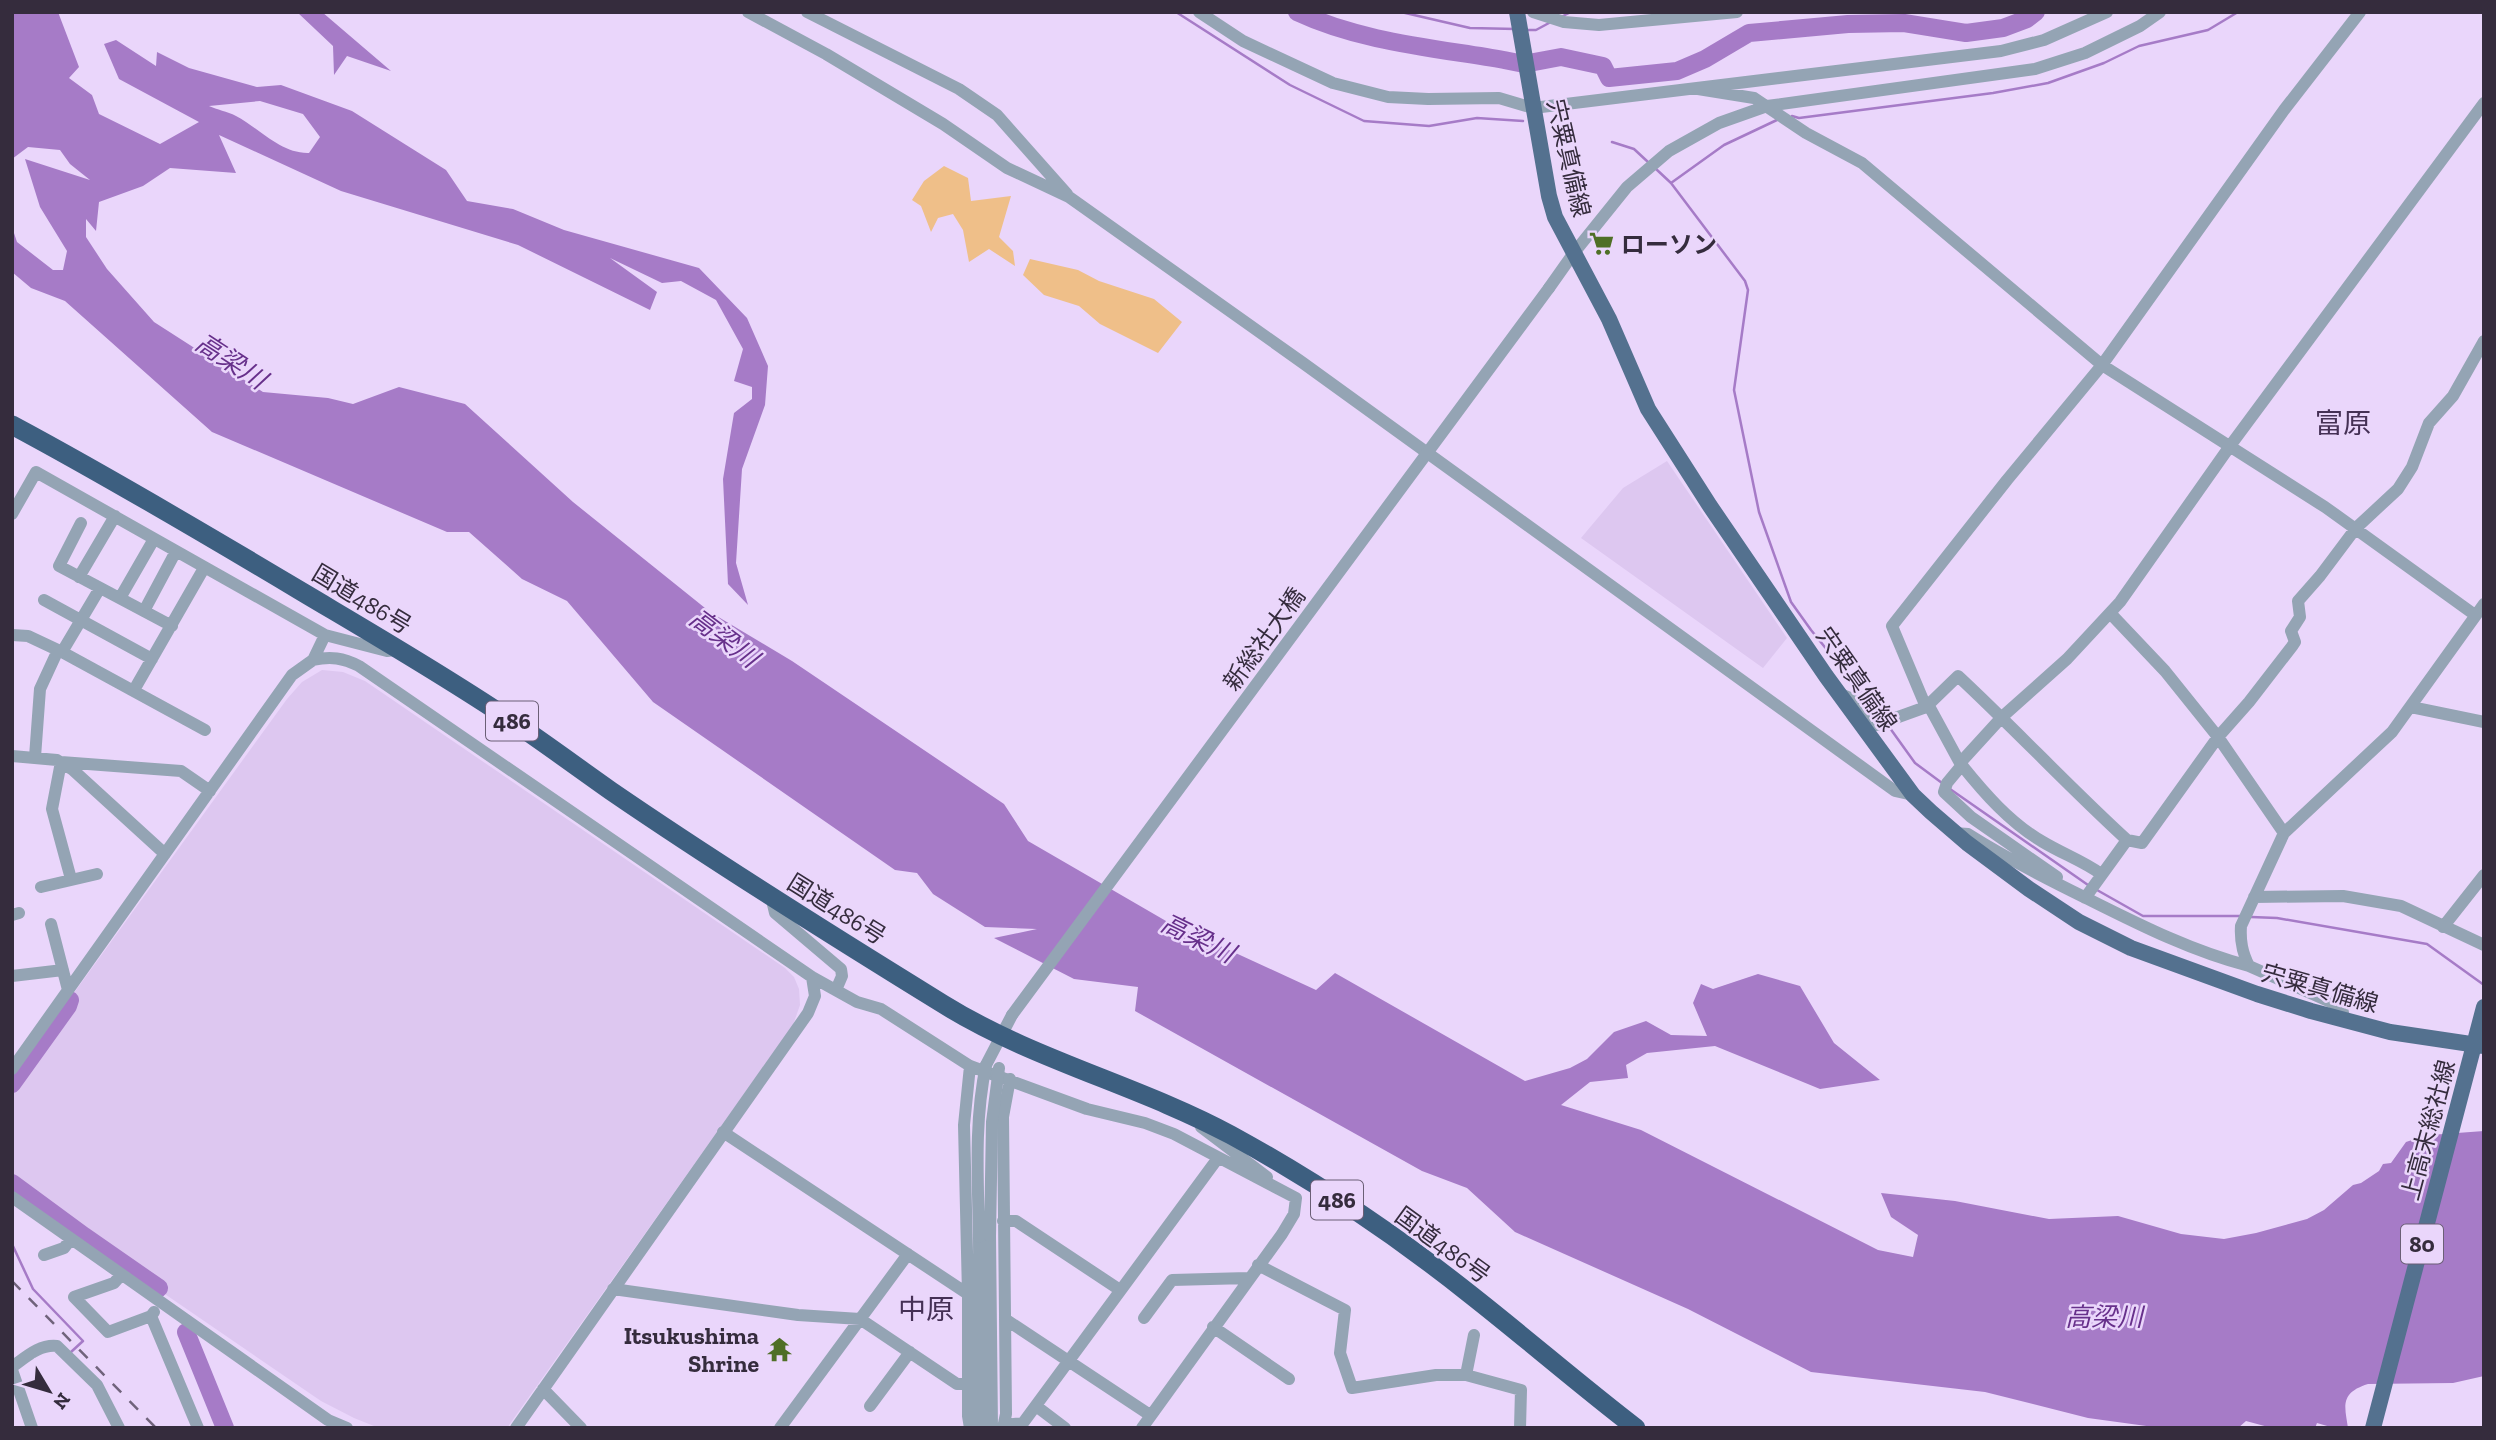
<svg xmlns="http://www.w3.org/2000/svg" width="2496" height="1440" font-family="'Zilla Slab','Noto Sans JP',serif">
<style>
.built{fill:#ddc7f0}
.green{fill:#efbf89}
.water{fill:#a67bc7;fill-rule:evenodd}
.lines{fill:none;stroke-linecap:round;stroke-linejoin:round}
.stream{stroke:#a67bc7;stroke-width:2.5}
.river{stroke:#a67bc7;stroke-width:18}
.minor{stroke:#94a4b4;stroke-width:12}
.major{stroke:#54718f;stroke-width:16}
.highway{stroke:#3d5f80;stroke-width:19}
.rail{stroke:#70637b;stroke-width:2.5;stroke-dasharray:12 12;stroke-linecap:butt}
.minor-bridge{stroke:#94a4b4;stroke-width:12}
.labels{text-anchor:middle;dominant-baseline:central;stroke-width:5;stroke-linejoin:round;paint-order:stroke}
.shield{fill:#ead6fb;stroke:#6b5f76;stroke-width:2}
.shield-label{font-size:23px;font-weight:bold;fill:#352c3d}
.street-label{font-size:24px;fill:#352c3d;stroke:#ead6fb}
.poi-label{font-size:24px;font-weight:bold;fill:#352c3d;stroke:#ead6fb;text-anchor:start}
.water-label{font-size:26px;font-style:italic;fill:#67308b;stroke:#ead6fb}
.quarter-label{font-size:28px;fill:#453055;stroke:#ead6fb}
</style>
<rect width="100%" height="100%" fill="#ead6fb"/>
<!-- built -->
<path class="built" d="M1667 461 1787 638 1763 668 1581 538 1623 488Z
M322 670 343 672 365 681 785 968 794 977 799 989 800 1005 793 1025 507 1428H379L354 1418 321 1401 210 1325 159 1290 161 1287 12 1180V1091L76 1001 71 997 287 699 302 682Z"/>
<!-- green -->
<path class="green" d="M944 166 968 178 971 201 1011 196 999 237 1013 251 1015 266 989 249 969 262 963 230 953 214 938 218 931 232 921 206 912 200 924 181Z
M1030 259 1078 270 1099 281 1154 299 1182 322 1158 353 1100 324 1079 306 1044 295 1023 275Z"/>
<!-- water -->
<path class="water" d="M12 12H58L79 67 69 78 92 95 99 114 160 144 199 122 119 79 104 44 116 40 156 66 157 52 189 68 257 87 281 85 352 111 446 170 467 201 513 209 564 230 699 268 747 318 768 366 765 405 742 469 736 563 748 605 728 584 723 479 734 413 752 399V387L734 381 743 349 716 300 681 281 662 283 610 258 657 292 650 310 518 245 341 191 219 135 236 173 170 168 143 186 99 202 96 231 86 219V237L107 269 154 322 263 392 328 398 353 404 399 387 465 404 573 502 710 612 792 661 1004 804 1028 841 1166 921 1316 990 1335 973 1525 1081 1570 1068 1587 1059 1614 1032 1646 1021 1671 1035 1707 1036 1693 1003 1701 984 1713 989 1758 974 1800 986 1834 1043 1880 1080 1820 1089 1715 1046 1647 1053 1626 1065 1628 1078 1590 1082 1561 1105 1641 1130 1878 1250 1913 1257 1918 1235 1891 1217 1881 1193 1955 1201 2049 1219 2118 1216 2181 1234 2224 1239 2256 1233 2307 1219 2324 1210 2353 1185 2361 1183 2379 1171 2383 1164 2391 1163 2406 1142 2418 1138 2430 1135 2484 1131V1376L2453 1383 2368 1384C2339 1393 2345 1407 2348 1428H2334L2317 1423 2315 1428H2272L2246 1421 2238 1428H2161L2088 1418 1985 1392 1811 1372 1688 1309 1515 1232 1467 1188 1422 1171 1135 1011 1138 987 1074 979 994 938 1037 929 985 927 933 894 917 873 895 870 653 702 567 601 522 579 469 532H447L212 432 65 301 31 288 12 272V227L17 242 53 270H63L67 251 40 207 25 159 90 180 70 164 60 150 28 147 12 159ZM260 101 303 114 320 137 309 153C281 154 259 128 236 116 227 111 217 110 209 106Z
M297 12H322L391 71 347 56 334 75 333 46Z"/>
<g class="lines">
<!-- stream -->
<path class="stream" d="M1176 12 1290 85 1364 121 1429 126 1477 118 1523 121
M1401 12 1470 28 1516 29
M1561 17 1571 12
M1526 30H1536L1549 23
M1792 116 1799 118 1993 93 2048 83 2104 63 2139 46 2208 30 2238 12
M1559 127 1569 130
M1612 142 1634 149 1648 162
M1656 169 1671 183 1745 281 1748 290 1734 390 1759 512 1791 602 1811 630 1883 719
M1671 183 1724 145 1779 119
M1887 724 1915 763 1942 783
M1950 789 2088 885
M2097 890 2143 916H2241
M2251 917 2277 918 2427 944 2484 985
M16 1189 18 1187
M12 1244 33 1289 83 1341 71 1352"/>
<!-- river -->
<path class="river" d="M1297 12C1361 42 1435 48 1504 60L1524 64 1561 57 1603 66 1609 78 1677 71 1705 59 1749 33 1848 24 1904 23 1966 33 2003 28 2027 19 2036 12
M12 1084 68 1006 70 1000
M12 1183 84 1236 159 1288
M186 1332 225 1428"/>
<!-- minor -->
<path class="minor" d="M748 12 826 54 943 124 1007 168 1069 197 1303 363 1895 791 1913 795
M807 12 959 89 997 115 1067 194
M1199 12 1243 41 1333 83 1388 97 1428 99 1499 98 1533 108 2001 51 2044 40 2107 12
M1533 12 1564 22 1599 25 1737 12
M1698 89 1754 98 1806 133 1862 163 2102 365 2325 507 2475 615
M1549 288 1573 254 1627 187 1669 151 1719 123 1767 106 2035 69 2085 53 2140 26 2160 12
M12 514 36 472 325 635
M81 523 59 566 172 626
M79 577 115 516
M120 598 154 539
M44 600 152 659
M144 611 175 553
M2110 613 2165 671 2218 737 2284 833
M12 635 28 636 62 652 205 730
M62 652 100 588
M313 660C331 656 343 658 359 666L812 977 815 996 808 1013 516 1428
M134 690 204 568
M1838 693 1855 700 1876 725 1926 707 1892 626 2007 480 2102 365 2284 110 2360 12
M1929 706 1960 763
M1926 707 1958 676C2015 729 2069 787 2127 840
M2411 707 2484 722
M12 756 57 760 73 770 165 854
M35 757 40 689 58 650
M1962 765 1947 783 1944 792 1971 817 2057 877
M1954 833 1968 834C2006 858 2045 878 2086 898 2138 924 2191 951 2249 966
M2101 874C2083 861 2063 854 2043 842 2010 823 1984 793 1960 763L2002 717 2067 659 2120 602 2230 446 2484 103
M71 879 52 809 61 762 181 771 210 791
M41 887 97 874
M771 896 775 913 841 969 842 976 836 990
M2254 897 2343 896 2401 906 2484 945
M2085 898 2127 840 2142 843 2218 737 2249 702 2293 645 2295 642 2291 631 2300 617 2298 601 2320 576 2356 528 2398 489 2412 467 2429 423 2453 396 2484 341
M12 915 19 913
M51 924 68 990
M2443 927 2484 875
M12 976 63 970
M812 977 857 1002 881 1009 970 1066 1087 1109 1145 1123 1174 1134 1296 1198
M2344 1019 2342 1007 2249 966C2242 952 2240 941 2241 926L2284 833 2392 732 2484 604
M986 1065 1012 1015
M970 1066 964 1125 968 1294V1416L970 1428
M12 1069 292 675 313 660 325 635 387 651 395 650
M1201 1127 1267 1177
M723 1132 968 1294
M12 1197 328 1420 347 1428
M1003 1221H1016L1120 1290
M990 1236 992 1428
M979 1237 980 1428
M44 1255 64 1248 71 1239
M1258 1265 1345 1310 1340 1353 1352 1388 1436 1375H1466L1521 1390 1520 1428
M121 1275 114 1283 74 1297 108 1332 151 1316
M613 1289 798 1315 860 1319 957 1384H968
M154 1312 151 1316 198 1428
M1144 1318 1172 1280 1248 1278
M1005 1319 1150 1415
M1213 1327 1289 1379
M12 1367C26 1357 40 1344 57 1346L97 1385 119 1428
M12 1370 32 1428
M1466 1375 1474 1335
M543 1389 581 1428
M870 1406 910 1352
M1036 1406 1065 1428
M1004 1425 1023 1423 1218 1158
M780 1428 908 1254
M1003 1428 1006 1414 1003 1117 1010 1079
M1142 1428 1282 1234 1294 1214 1296 1198"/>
<!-- major -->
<path class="major" d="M1517 12 1549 196 1555 217 1609 319 1648 409 1710 506 1826 676 1913 795 1931 812 1967 843 2029 889 2079 922 2131 948 2257 994 2311 1011 2390 1032 2484 1046
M2373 1428 2484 1007"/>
<!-- highway -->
<path class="highway" d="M12 425C111 478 207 535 304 593 373 634 442 674 509 719 543 742 577 767 611 791 719 865 831 935 943 1004 1033 1060 1138 1085 1231 1135 1315 1181 1397 1236 1471 1295 1527 1339 1580 1385 1636 1428"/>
<!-- rail -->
<path class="rail" d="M12 1281 156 1428"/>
<!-- minor-bridge -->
<path class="minor-bridge" d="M1012 1015 1549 288
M990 1236 992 1122 999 1068
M979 1237C978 1179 974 1122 986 1065"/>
</g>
<!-- icons -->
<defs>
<symbol id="supermarket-bare" viewBox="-9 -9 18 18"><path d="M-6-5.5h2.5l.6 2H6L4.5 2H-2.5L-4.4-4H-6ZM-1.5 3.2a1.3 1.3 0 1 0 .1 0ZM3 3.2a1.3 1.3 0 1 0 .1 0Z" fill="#4f6f26" stroke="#ead6fb" stroke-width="2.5" paint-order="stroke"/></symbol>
<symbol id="temple-bare" viewBox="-9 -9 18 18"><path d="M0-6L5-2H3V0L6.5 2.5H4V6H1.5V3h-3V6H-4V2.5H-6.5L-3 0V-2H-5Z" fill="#4f6f26" stroke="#ead6fb" stroke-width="2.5" paint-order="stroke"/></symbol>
</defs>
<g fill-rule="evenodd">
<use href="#supermarket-bare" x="1584" y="226" width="35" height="35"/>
<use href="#temple-bare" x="762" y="1332" width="35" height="35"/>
</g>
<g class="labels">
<!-- shield labels -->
<g class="shield">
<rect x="486" y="701.5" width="52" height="39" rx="5"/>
<rect x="1311" y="1180.5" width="52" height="39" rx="5"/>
<rect x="2401" y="1224.5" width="42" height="39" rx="5"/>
</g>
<g class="shield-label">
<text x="512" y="721">486</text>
<text x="1337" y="1200">486</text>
<text x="2422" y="1244">80</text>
</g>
<!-- street labels -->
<g class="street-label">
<text transform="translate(1569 158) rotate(77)">宍粟真備線</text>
<text transform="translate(362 599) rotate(31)">国道486号</text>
<text transform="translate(1264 639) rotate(-54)">新総社大橋</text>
<text transform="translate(1857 679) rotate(55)">宍粟真備線</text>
<text transform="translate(837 909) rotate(32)">国道486号</text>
<text transform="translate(2320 988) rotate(16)">宍粟真備線</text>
<text transform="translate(2428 1130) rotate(-75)">上高末総社線</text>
<text transform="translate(1443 1245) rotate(36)">国道486号</text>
</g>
<!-- poi labels -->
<g class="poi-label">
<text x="1621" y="244">ローソン</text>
<text x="759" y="1335" text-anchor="end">Itsukushima<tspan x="759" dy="28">Shrine</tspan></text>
</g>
<!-- water labels -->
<g class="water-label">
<text transform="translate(231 361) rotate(33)">高梁川</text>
<text transform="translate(724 638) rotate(37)">高梁川</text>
<text transform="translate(1198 938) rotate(26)">高梁川</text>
<text x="2104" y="1317">高梁川</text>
</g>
<!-- quarter labels -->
<g class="quarter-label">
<text x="2343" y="423">富原</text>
<text x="926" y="1309">中原</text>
</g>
</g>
<!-- border -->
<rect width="2496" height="1440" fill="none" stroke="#352c3d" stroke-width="28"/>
<!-- north arrow -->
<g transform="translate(49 1391) rotate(128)" stroke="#ead6fb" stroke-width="5" paint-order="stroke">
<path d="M0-5L12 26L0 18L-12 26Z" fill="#352c3d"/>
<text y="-10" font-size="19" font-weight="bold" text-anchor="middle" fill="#352c3d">N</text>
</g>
</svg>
